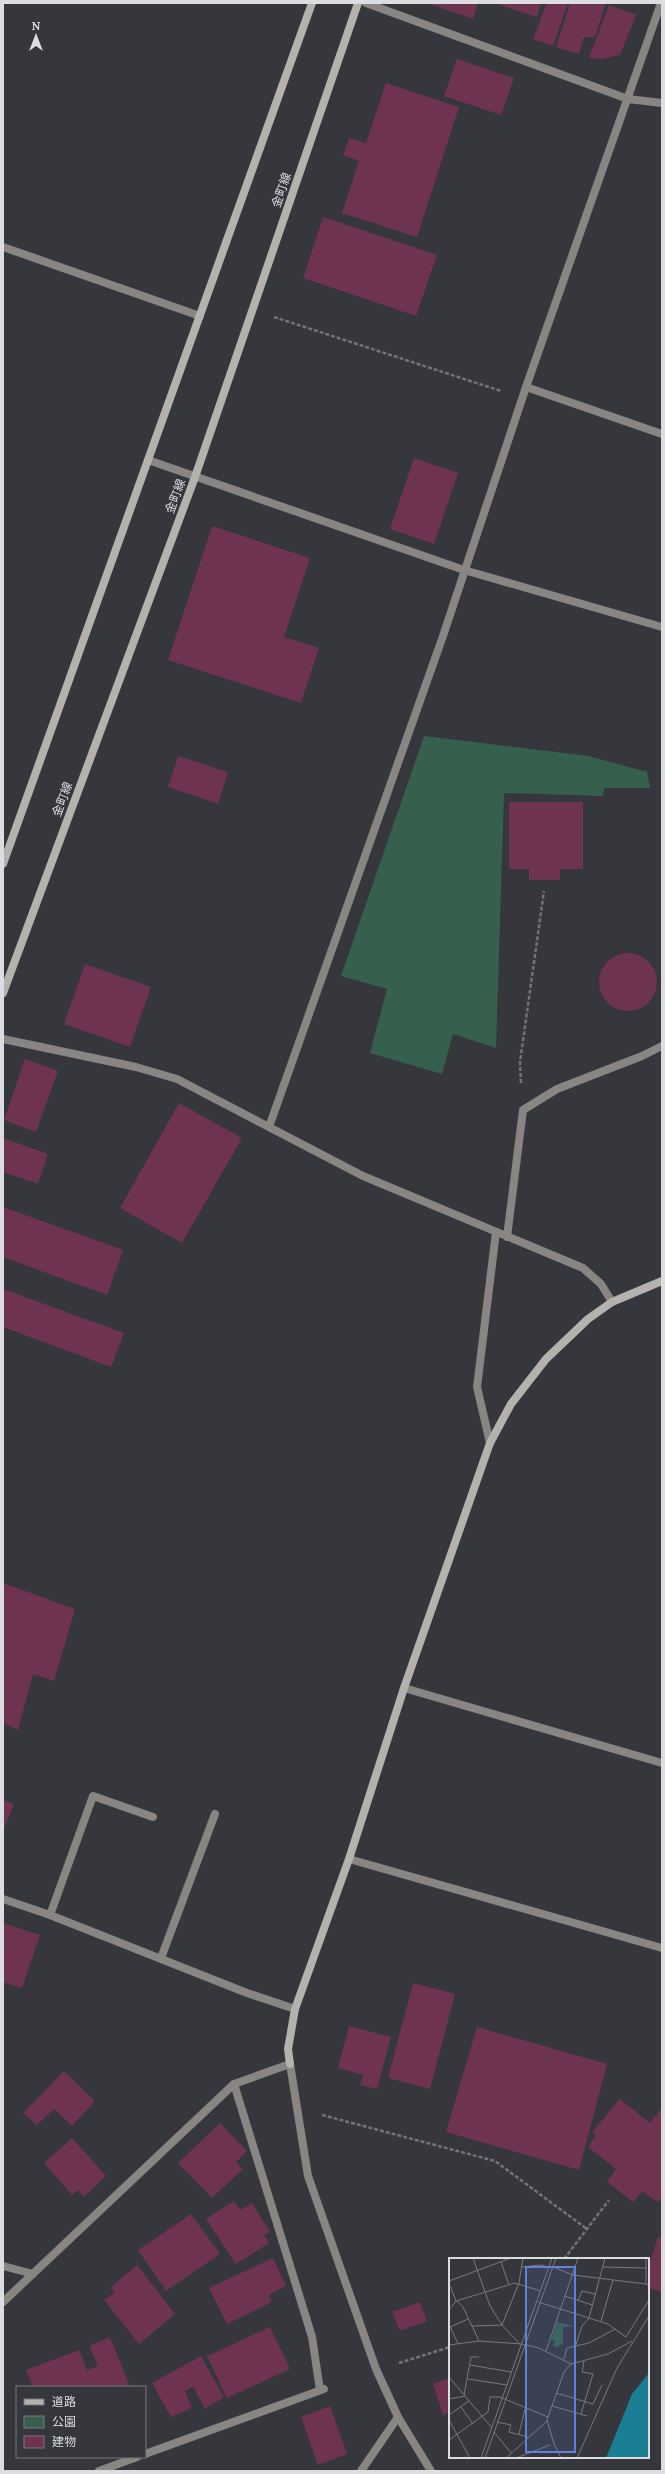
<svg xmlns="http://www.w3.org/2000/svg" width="665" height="2474" font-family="Lora,'Noto Sans JP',serif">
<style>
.green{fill:#36604d}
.building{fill:#6e3350}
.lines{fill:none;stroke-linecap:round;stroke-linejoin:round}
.path{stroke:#737479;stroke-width:2.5;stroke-dasharray:4 2;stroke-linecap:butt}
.lane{stroke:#888582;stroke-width:8}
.street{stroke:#888582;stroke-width:8}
.secondary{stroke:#b5b1ac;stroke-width:8}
.labels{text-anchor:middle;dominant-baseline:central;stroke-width:3.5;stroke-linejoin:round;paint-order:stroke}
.street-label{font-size:12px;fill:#dcdde1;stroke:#36373d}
.inset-road{fill:none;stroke:#78797f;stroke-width:1}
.view{fill:#6080db;fill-opacity:0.15;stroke:#6080db;stroke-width:2}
.inset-edge{fill:none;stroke:#dcdde1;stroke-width:2}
</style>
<rect width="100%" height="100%" fill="#36373d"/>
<!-- green -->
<path class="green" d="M424 736 588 756 647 772 650 788H604L603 796 504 793 496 1048 453 1034 442 1074 370 1053 387 989 341 976Z"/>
<!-- building -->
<path class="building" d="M427 3H478L473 19Z
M494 3H541L537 17Z
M547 3H568L553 46 533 39Z
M570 3H606L595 37H584L579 54 556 47Z
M609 5 636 15 620 55 602 59 589 58Z
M457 59 514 78 501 115 444 96Z
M386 83 459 107 417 237 342 213 359 161 343 155 349 138 366 143Z
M323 217 437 255 416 316 303 278Z
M414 458 458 473 434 544 390 529Z
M212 526 310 558 284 637 319 648 301 703 168 660Z
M178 756 228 772 218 804 168 787Z
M509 802H583V869H560V880H529V869H509Z
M599 982a29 29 0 1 1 58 0a29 29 0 1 1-58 0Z
M85 964 151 987 130 1047 64 1024Z
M25 1059 58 1071 36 1132 4 1120Z
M179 1103 242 1138 182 1243 120 1208Z
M3 1138 48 1154 38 1184 3 1172Z
M3 1207 123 1250 107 1295 3 1257Z
M3 1289 124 1333 111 1367 3 1327Z
M3 1583 75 1609 54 1681 33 1674 18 1730 3 1723Z
M3 1800 14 1804 3 1831Z
M3 1923 40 1935 22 1988 3 1982Z
M413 1983 455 1994 430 2089 388 2078Z
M349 2026 391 2037 377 2089 360 2085 363 2075 338 2068Z
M477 2027 607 2064 579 2170 446 2132Z
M64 2071 95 2101 72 2126 54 2109 37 2125 23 2113Z
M620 2099 650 2123 662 2108V2196L658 2202 642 2191 633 2202 607 2182 616 2169 588 2147 596 2135 592 2132Z
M220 2123 247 2151 236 2162 243 2169 212 2198 178 2163Z
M72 2138 106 2176 84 2197 78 2190 72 2195 44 2163Z
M234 2201 240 2210 252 2203 270 2232 264 2235 269 2243 236 2264 206 2219Z
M191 2214 220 2254 166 2291 138 2250Z
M658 2237 662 2238V2292L648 2288V2268Z
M273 2258 286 2286 269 2295 272 2302 227 2324 209 2288Z
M137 2265 175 2314 139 2344 104 2300 115 2293 111 2287Z
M420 2302 427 2321 400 2331 392 2312Z
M270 2327 290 2369 227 2398 207 2356Z
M110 2337 130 2387H33L26 2370 79 2350 87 2370 98 2366 89 2346Z
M201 2356 224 2397 205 2409 193 2387 185 2391 192 2408 171 2417 152 2383Z
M450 2378V2412L443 2415 433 2384Z
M330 2406 347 2454 318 2465 301 2417Z"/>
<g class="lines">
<!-- path -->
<path class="path" d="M274 317 501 391
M521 1083 520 1062 544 891
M322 2115 495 2161 587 2229
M564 2259 609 2200
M399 2363 450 2347"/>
<!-- lane -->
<path class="lane" d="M490 1443 477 1387 496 1232
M50 1915 93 1796 153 1817
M234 2084 312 2337 320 2390
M361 2471 398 2417"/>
<!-- street -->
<path class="street" d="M366 3 628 99 662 103
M3 247 200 316
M526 387 662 434
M148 460 464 570 662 627
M3 1039 136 1067 177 1079 363 1176 583 1268 601 1284 612 1302
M269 1127 443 636 526 387 661 3
M507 1237 523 1110 557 1089 642 1056 662 1046
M404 1688 662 1763
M349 1859 662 1948
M3 1899 50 1915 247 1993 295 2009
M161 1958 215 1814
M3 2266 33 2274
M3 2302 234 2084 290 2064 308 2176 376 2369 398 2417 431 2471
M145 2454 324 2389
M99 2471 137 2457"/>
<!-- secondary -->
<path class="secondary" d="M3 864 312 3
M3 993 195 477 358 3
M290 2064 288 2049 295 2009 349 1859 404 1688 490 1443 511 1404 546 1359 588 1319 612 1302 662 1281"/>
</g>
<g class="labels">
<!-- street labels -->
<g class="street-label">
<text transform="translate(281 190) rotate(-71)">金町線</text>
<text transform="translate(175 496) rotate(-70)">金町線</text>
<text transform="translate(62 799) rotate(-70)">金町線</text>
</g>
</g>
<!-- overview -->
<g transform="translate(449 2258)">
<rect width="200" height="200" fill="#36373d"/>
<path d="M108 64 125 68 114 69V87L111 86 110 89 104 88 106 83 102 82Z" fill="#36604d"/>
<path d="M200 115V200H157L183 136Z" fill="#1a7e94"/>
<path class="inset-road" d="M24 0 41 48 53 67 70 85M197 0V26L200 28M52 4 60 27M73 9 91 7 100 9M104 9 124 17 197 26M154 9 197 10M0 23 62 0M0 25 7 43M116 38 143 47M8 43 14 49 23 68 53 67 70 25 74 0M129 43 133 33 146 36M89 44 159 66 177 79 200 42M0 52 7 43 66 25 92 33M152 63 164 22M0 66 9 86M23 68 30 83M1 69 19 61M0 87 30 83 73 86 90 90 122 106M127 87 133 68 140 60 156 0M97 93 129 0M115 101 118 90 140 85 166 71M21 107 62 114M0 119 43 170M19 121 58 127M107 135 144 146 153 127M15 137 22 99H30M0 141 16 138M103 148 138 158M12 149 24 166M132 156 144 116 133 114 135 103M0 157 20 143M0 162 21 200M48 164 62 167 60 174 79 179M45 174 62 195M70 176 76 151M0 182 39 154 41 139H51L99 159M32 200 103 0M36 200 107 0M57 200 98 163M67 200 101 187M112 200 105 186 98 162 115 114 122 106 159 96 183 83M128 200 168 110 200 58"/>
<path class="view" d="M77 9H126V194H77Z"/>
<rect width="200" height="200" class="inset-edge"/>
</g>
<!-- border -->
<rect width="665" height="2474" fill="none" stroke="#dcdde1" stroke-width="8"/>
<!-- legend -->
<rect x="16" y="2386" width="130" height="72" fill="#36373d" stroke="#78797f"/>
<rect x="24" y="2399" width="20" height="6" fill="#b5b1ac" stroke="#78797f"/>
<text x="52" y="2406" font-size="12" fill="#dcdde1">道路</text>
<rect x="24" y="2416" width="20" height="12" fill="#36604d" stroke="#78797f"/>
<text x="52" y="2426" font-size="12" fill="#dcdde1">公園</text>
<rect x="24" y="2436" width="20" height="12" fill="#6e3350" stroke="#78797f"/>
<text x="52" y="2446" font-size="12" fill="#dcdde1">建物</text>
<!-- north arrow -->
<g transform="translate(36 36)" stroke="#36373d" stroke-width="3" paint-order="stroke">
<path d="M0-3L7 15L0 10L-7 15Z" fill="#dcdde1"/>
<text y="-6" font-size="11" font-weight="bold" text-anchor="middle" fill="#dcdde1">N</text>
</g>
</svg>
